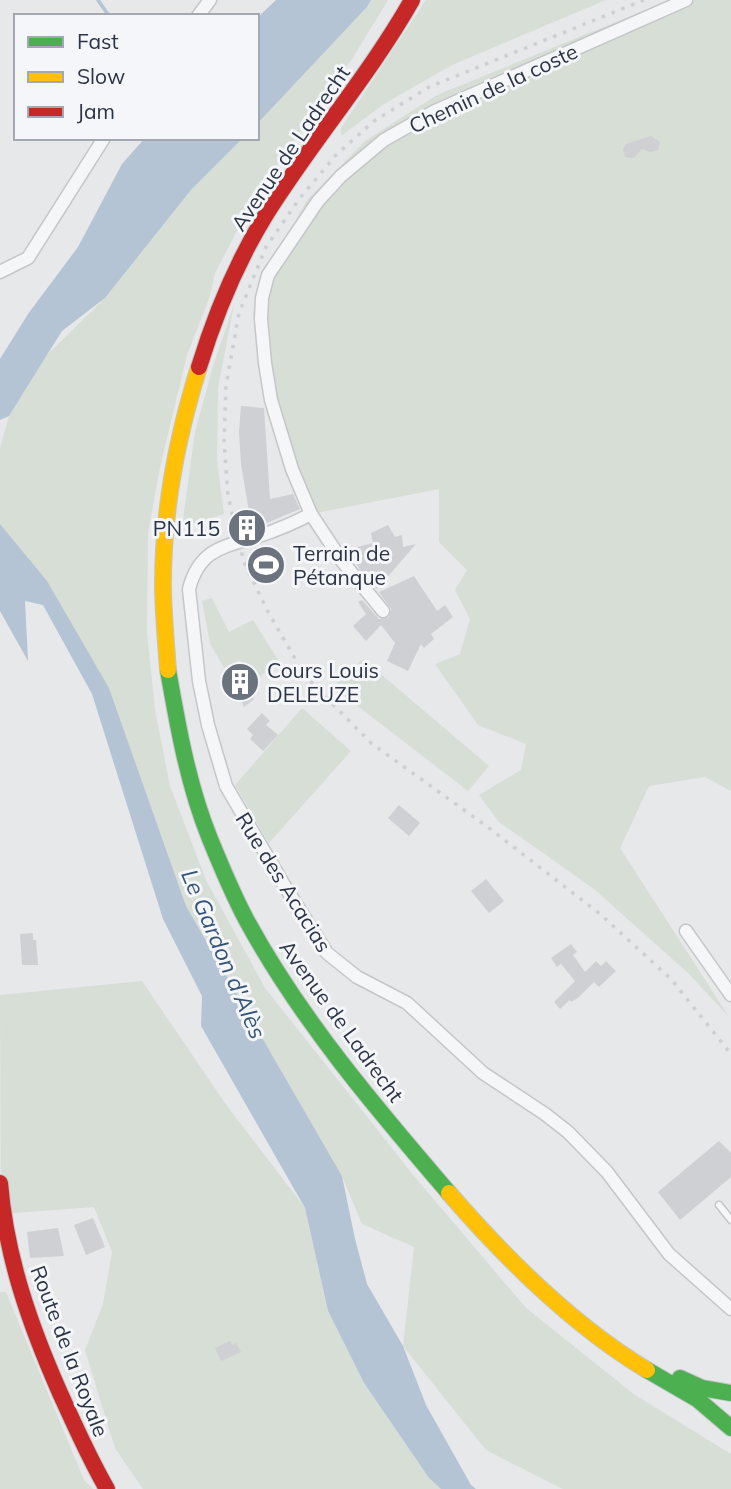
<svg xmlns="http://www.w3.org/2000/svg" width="731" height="1489" font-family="Mulish,sans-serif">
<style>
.green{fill:#d6ded6}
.water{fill:#b4c4d5}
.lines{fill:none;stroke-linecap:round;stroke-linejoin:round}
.stream{stroke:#b4c4d5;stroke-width:3.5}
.building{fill:#ced0d3}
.lane-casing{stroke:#c4c6c8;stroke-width:9}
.street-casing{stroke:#c4c6c8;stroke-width:15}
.fast-casing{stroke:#c4c6c8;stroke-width:18}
.slow-casing{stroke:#c4c6c8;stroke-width:18}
.jam-casing{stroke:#c4c6c8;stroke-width:18}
.lane{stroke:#f5f6f7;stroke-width:6}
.street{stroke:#f5f6f7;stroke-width:12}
.fast{stroke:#4caf50;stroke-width:16}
.slow{stroke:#ffc107;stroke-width:16}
.jam{stroke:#c62828;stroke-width:16}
.rail{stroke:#cecfd2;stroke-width:3.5;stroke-dasharray:3.5 7;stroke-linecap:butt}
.labels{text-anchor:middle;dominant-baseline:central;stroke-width:6;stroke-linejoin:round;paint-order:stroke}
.street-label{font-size:21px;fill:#2b3445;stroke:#f4f6f9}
.poi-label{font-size:21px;fill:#2b3445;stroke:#f4f6f9;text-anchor:start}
.water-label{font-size:23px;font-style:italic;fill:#34527a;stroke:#f4f6f9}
</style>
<rect width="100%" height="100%" fill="#e6e8ea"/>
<!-- green -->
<path class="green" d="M371 0H388L352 59 293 142 248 210 215 273 210 296 187 355 160 467 148 533 147 632 155 710 170 786 206 880 265 988 414 1176 526 1308 635 1395 731 1454V1489H563L486 1450 403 1346 414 1247 362 1224 342 1176 186 906 109 688 0 524V448L9 416 47 355 105 298 191 190 243 138H257V124L367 7Z
M426 0H606L452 65 384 104 341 136V128Z
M670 0H731V791L705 777 649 786 620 848 729 1017 688 973 594 889 499 822 479 795 521 770 526 744 478 725 435 664 460 654 470 619 455 590 467 570 439 542V489L311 514 253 314 260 287 307 200 365 141 437 95Z
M234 305 218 388 217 460 224 514 182 527 195 432 213 366Z
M212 598 229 632 253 620 280 663 250 682 240 660 224 668 210 643 202 601Z
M363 659 489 766 468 791 333 687Z
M302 708 351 751 269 843 235 785Z
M142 981 227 1106 305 1208 328 1311 364 1383 429 1478 441 1489H143L115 1448 85 1350 103 1304 112 1252 94 1207 1 1214 0 995Z
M0 1292H6L84 1480 93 1489H0Z"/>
<!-- water -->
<path class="water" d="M276 0H371L367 7 257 124V18Z
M145 138H243L191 190 105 298 62 331 9 416 0 420V359L28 314 78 247 122 164Z
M0 524 47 581 109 688 186 906 342 1176 355 1239 367 1284 403 1346 426 1405 471 1485 476 1489H441L429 1478 364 1383 328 1311 305 1208 201 1026 202 996 163 919 92 694 43 605 25 601 28 661 0 611Z"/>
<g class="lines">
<!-- stream -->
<path class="stream" d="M98 0 109 16"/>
</g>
<!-- building -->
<path class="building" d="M651 136 660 142 658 150 650 152 642 149 634 158 625 157 623 149 626 144Z
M241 406 264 408 270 499 293 494 300 509 252 529 241 464 239 432Z
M388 525 395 537 402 535 403 547 416 544 377 589 360 570 349 549 373 543 371 533Z
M414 576 437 611 445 605 453 617 431 634 434 639 424 648 421 644 408 671 387 661 395 643 381 625 366 641 353 626 366 614 358 602 362 600 379 619 389 617 391 609 379 592Z
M238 664 254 699 244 707 227 669Z
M262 713 270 721 266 725 278 735 263 751 250 739 253 735 247 729Z
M399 805 420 823 409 836 388 818Z
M486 879 504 901 489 913 471 891Z
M33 933V940H36L38 965H22L20 934Z
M571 944 577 952 573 955 585 972 596 961 601 966 606 961 616 971 599 987 594 982 578 998 571 1002 570 1000 560 1009 554 1002 575 981 561 964 557 967 551 958Z
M719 1141 731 1153V1177L680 1220 658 1192Z
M93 1218 105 1247 86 1255 74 1225Z
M58 1228 64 1256 30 1258 27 1232Z
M230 1341 232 1345 236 1343 241 1352 221 1361 215 1348Z"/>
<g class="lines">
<defs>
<path id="lane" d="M719 1205 731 1220"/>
<path id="street" d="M198 16 210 0
M0 272 28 258 104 138
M311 514C294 523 277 530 259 536 224 547 200 548 189 589L199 681 208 725 226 786 284 885 327 953 357 977 407 1003 483 1073 545 1114 568 1132 607 1172 669 1254 731 1309
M383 611 342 561 311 514 292 469 271 400 265 363 261 319 262 298 268 275 318 201 341 176 384 140 435 111 686 0
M686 931 731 995"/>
<path id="fast" d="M168 670C178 727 188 785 210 839 221 866 233 895 247 921 301 1020 376 1108 449 1193
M647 1370 697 1399 731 1428
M680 1378 702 1388 731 1393"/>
<path id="slow" d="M168 670C166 641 163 612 163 584 163 510 177 437 199 367
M449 1193C506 1259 572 1325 647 1370"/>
<path id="jam" d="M199 367C215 315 237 262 265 216 311 142 369 76 412 0
M0 1183C6 1257 30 1325 60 1393 75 1426 89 1458 107 1489"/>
</defs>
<!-- lane casing -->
<use href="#lane" class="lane-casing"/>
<!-- street casing -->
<use href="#street" class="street-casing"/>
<!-- fast casing -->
<use href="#fast" class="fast-casing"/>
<!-- slow casing -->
<use href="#slow" class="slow-casing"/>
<!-- jam casing -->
<use href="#jam" class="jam-casing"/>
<!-- lane -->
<use href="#lane" class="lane"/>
<!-- street -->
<use href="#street" class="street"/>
<!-- fast -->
<use href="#fast" class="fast"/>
<!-- slow -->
<use href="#slow" class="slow"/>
<!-- jam -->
<use href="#jam" class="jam"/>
<!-- rail -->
<path class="rail" d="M644 0 429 87 374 121 336 155 300 198 266 247 239 313 226 386 224 442 228 496 244 562 267 610 305 676 371 743 489 828 600 914 671 979 731 1054"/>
</g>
<!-- icons -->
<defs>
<symbol id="building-disc" viewBox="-11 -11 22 22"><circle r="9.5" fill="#6c737f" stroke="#f4f6f9"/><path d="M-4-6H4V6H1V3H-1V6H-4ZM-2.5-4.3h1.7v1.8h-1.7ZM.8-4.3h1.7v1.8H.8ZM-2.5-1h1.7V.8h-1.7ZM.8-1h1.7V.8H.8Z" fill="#fff"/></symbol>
<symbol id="stadium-disc" viewBox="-11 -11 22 22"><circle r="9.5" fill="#6c737f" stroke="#f4f6f9"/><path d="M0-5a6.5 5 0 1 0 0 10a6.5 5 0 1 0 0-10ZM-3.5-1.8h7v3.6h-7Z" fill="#fff"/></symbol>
</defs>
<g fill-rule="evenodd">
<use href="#building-disc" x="225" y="506" width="44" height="44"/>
<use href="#stadium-disc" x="244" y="543" width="44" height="44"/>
<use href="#building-disc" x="218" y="660" width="44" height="44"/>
</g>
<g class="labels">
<!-- street labels -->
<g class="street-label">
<text transform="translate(493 88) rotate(-25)">Chemin de la coste</text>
<text transform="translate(290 148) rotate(-56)">Avenue de Ladrecht</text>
<text transform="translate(284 882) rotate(58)">Rue des Acacias</text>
<text transform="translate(342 1021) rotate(54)">Avenue de Ladrecht</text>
<text transform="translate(70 1351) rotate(69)">Route de la Royale</text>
</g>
<!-- poi labels -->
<g class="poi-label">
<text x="220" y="528" text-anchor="end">PN115</text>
<text x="293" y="553">Terrain de<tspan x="293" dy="24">Pétanque</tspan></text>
<text x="267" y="670">Cours Louis<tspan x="267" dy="24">DELEUZE</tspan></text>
</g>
<!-- water labels -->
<g class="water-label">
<text transform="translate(224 954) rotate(67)">Le Gardon d'Alès</text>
</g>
</g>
<!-- legend -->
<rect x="14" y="14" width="245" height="126" fill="#f4f6f9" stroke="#a4a8b1" stroke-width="2"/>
<rect x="28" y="37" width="35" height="10" fill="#4caf50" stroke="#a4a8b1" stroke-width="2"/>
<text x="77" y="49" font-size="21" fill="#2b3445">Fast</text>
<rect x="28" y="72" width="35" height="10" fill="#ffc107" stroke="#a4a8b1" stroke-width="2"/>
<text x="77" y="84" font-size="21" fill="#2b3445">Slow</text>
<rect x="28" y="107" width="35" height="10" fill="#c62828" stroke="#a4a8b1" stroke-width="2"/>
<text x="77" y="119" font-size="21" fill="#2b3445">Jam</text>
</svg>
